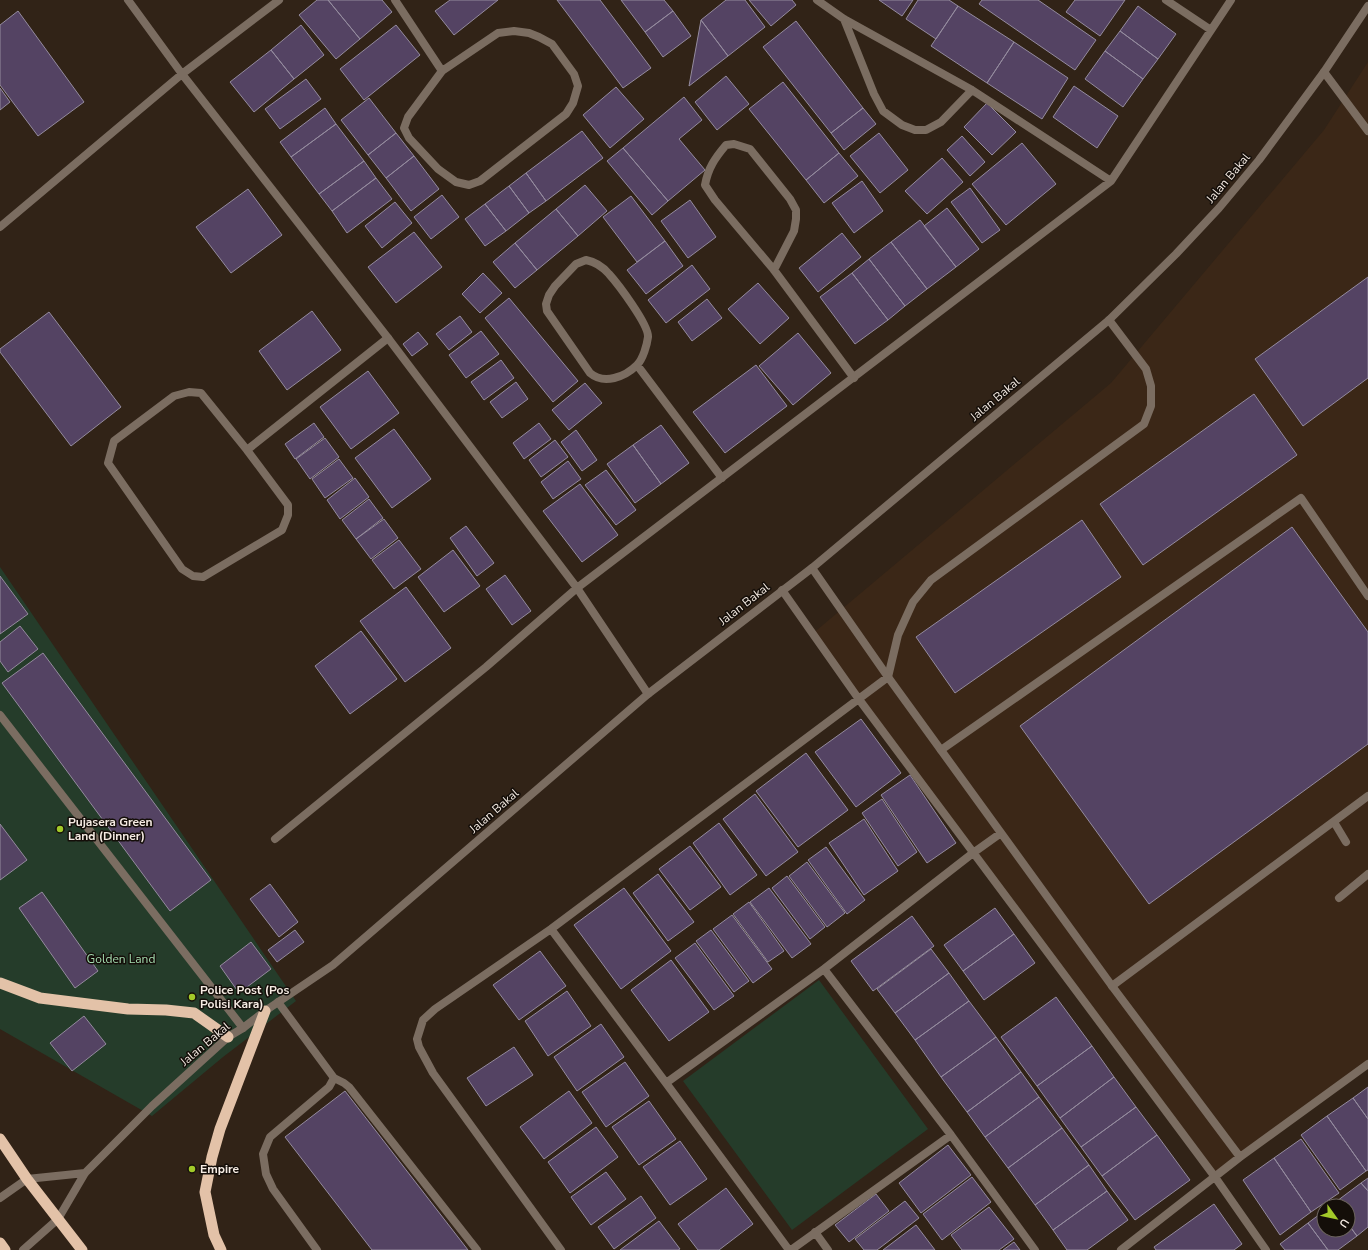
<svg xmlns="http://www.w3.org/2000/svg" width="1368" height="1250" font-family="'Nunito Sans',sans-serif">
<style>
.built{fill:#3b2717}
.green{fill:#253c2a}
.building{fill:#544363;stroke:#948b9e}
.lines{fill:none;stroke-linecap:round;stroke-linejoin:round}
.service{stroke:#7b6d61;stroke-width:8}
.minor{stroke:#7b6d61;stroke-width:8}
.tertiary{stroke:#7b6d61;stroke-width:8}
.trunk{stroke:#e3c2a8;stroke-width:11}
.poi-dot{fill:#a2c929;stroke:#140e09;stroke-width:1.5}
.labels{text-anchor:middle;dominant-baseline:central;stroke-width:3;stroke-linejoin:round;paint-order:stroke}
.street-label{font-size:12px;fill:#f5ebe3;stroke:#140e09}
.poi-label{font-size:12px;font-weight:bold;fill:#f5ebe3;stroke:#140e09;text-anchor:start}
.park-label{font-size:12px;fill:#a5ddb0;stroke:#140e09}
</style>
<rect width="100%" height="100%" fill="#312317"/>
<!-- built -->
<path class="built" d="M1368 62V1067L1215 1177 811 635 1111 383 1324 130Z"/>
<!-- green -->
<path class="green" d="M0 567 296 1001 223 1057 152 1116 0 1029Z
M819 980 928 1129 792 1230 683 1081Z"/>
<!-- building -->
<path class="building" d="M317 0H328L360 39 336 59 299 15Z
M328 0H382L392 12 360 39Z
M450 0H498L454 35 435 11Z
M557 0H600L651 68 623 88Z
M621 0H664L673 11 645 32Z
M726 0H745L765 27 728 56 701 20Z
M749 0H792L796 5 771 26Z
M879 0H913L902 16Z
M918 0H949L958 6 936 39 906 19Z
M982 0H1038L1096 40 1075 70 979 4Z
M1075 0H1125L1100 36 1066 12Z
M958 6 1014 42 987 83 931 46Z
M1138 6 1176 34 1158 59 1120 31Z
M18 11 84 102 38 136 0 85V25Z
M673 11 691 36 663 57 645 32Z
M701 20 728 56 689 86Z
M796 21 863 108 831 133 763 47Z
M301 25 324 55 294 79 271 50Z
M396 25 420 55 364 100 340 69Z
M1120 31 1158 59 1143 79 1105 51Z
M1014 42 1068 78 1042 119 987 83Z
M271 50 294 79 254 112 230 82Z
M1105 51 1143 79 1123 107 1085 79Z
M726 76 749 104 717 130 695 102Z
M306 79 321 99 280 129 265 109Z
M783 82 839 153 806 180 749 109Z
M1074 86 1118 116 1097 148 1053 117Z
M616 87 644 119 610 148 583 115Z
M0 88 10 102 0 110Z
M684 97 702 120 679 139 705 170 668 201 623 148Z
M369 98 396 133 368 155 341 120Z
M987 103 1016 132 992 155 964 127Z
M325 108 336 124 291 157 280 142Z
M863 108 876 124 844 150 831 133Z
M336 124 364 161 319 194 291 157Z
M582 131 603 158 546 201 526 173Z
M396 133 414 156 386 178 368 155Z
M879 133 908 170 880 193 850 156Z
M962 136 985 162 970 176 947 150Z
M1022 143 1056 184 1006 225 972 184Z
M623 148 668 201 652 215 607 161Z
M839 153 858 176 824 203 806 180Z
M414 156 439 189 411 211 386 178Z
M942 158 963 182 927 214 905 191Z
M364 161 376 178 332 211 319 194Z
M526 173 546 201 529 213 509 186Z
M376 178 392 199 347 233 332 211Z
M862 181 883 211 854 233 832 203Z
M585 185 607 211 578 236 556 209Z
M509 186 529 213 506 231 485 204Z
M970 188 1000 230 982 243 951 202Z
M248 189 282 235 231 273 196 227Z
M442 195 459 217 431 239 414 217Z
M631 196 665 241 637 262 603 217Z
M690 200 716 237 688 258 661 221Z
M395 202 412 223 382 248 365 226Z
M485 204 506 231 485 246 465 219Z
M947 208 979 249 956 267 924 226Z
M556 209 578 236 537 270 515 243Z
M920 220 956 267 927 289 891 242Z
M414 232 442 267 396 303 368 267Z
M842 233 861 257 818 292 799 268Z
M665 241 683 266 646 294 627 270Z
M891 242 927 289 905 306 869 259Z
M515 243 537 270 515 288 493 262Z
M869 259 905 306 888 320 852 273Z
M692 265 710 289 666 323 648 300Z
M483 273 502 293 480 313 462 294Z
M852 273 888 320 855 344 820 297Z
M1368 277V378L1303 426 1255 359Z
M758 283 789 318 760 344 728 309Z
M509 298 578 381 553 402 485 318Z
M707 299 722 318 692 341 678 322Z
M312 311 341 350 287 390 259 351Z
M49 312 121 407 71 446 0 352V349Z
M460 316 472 332 449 350 436 334Z
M481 331 499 354 466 378 449 355Z
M418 332 428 344 412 356 403 344Z
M798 333 831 373 793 405 759 366Z
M501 360 514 378 484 400 471 382Z
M756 365 787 406 725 453 693 412Z
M368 371 399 413 351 449 320 407Z
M516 382 528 399 502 418 490 402Z
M585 383 602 403 569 430 552 410Z
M1254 394 1297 455 1143 565 1100 504Z
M314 423 324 437 295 459 285 444Z
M539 423 551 439 524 459 513 443Z
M661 425 689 463 661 484 633 445Z
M394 429 431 479 392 508 355 458Z
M576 430 597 460 582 471 561 442Z
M325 438 339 457 310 479 296 459Z
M555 440 568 457 541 477 529 460Z
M633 445 661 484 635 503 607 464Z
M339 459 353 478 325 498 312 479Z
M568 461 581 479 553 499 541 482Z
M606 470 636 510 616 525 585 485Z
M355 478 369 497 340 519 327 500Z
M580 484 618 535 582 562 543 511Z
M369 499 383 518 356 539 342 520Z
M384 519 398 538 371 559 356 539Z
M1082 520 1121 577 955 693 916 637Z
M466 526 494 563 477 576 450 538Z
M1292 527 1368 632V744L1149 904 1020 726Z
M399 540 421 569 394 589 372 560Z
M453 550 480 586 444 612 418 577Z
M505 575 531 611 512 625 486 589Z
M0 576 28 614 0 634Z
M406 587 451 648 405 682 360 621Z
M20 626 38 649 8 672 0 661V642Z
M361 631 397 679 350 714 315 666Z
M43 653 211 880 170 911 2 683Z
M861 719 901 773 856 807 815 752Z
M806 753 848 810 798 847 756 791Z
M910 775 956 843 927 863 881 795Z
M755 794 798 852 766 876 723 819Z
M882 799 917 852 898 866 862 813Z
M864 819 898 871 864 895 829 843Z
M719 823 757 875 730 895 693 843Z
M0 824 27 860 0 880Z
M690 846 721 887 690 910 659 869Z
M826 847 865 900 847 914 808 860Z
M807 862 845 913 827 927 789 876Z
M658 874 694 922 668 941 633 893Z
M787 876 825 927 810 939 772 888Z
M270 884 298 922 279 937 250 899Z
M624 888 671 951 621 989 574 925Z
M769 888 811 944 792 958 750 902Z
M42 892 98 971 75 988 19 908Z
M749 902 784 951 768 962 733 914Z
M995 908 1014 934 963 971 944 945Z
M732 915 772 969 753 983 713 929Z
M912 916 934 946 873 991 851 961Z
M295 930 304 942 277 962 268 950Z
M711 930 749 981 734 992 696 941Z
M1014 934 1035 963 984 1000 963 971Z
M251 942 271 969 239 993 220 966Z
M695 943 734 996 714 1010 675 958Z
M931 949 949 973 895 1013 877 989Z
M540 951 566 986 519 1020 493 985Z
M671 960 709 1012 669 1041 631 990Z
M949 973 969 1001 915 1040 895 1013Z
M567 991 591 1026 548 1056 525 1021Z
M1056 997 1092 1046 1037 1086 1001 1037Z
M969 1001 996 1037 941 1077 915 1040Z
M84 1016 106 1044 72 1071 50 1043Z
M601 1024 624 1057 577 1091 554 1057Z
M996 1037 1021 1072 967 1112 941 1077Z
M1092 1046 1114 1077 1060 1118 1037 1086Z
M514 1047 533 1075 486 1106 467 1078Z
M625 1062 649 1096 606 1127 582 1092Z
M1021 1072 1039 1097 985 1137 967 1112Z
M1114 1077 1136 1107 1081 1147 1060 1118Z
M1368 1087V1119L1353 1098Z
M345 1091 468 1250H372L285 1137Z
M569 1091 592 1123 544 1159 520 1127Z
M1039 1097 1062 1128 1008 1168 985 1137Z
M1353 1098 1368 1119V1170L1366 1171 1327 1116Z
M649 1101 676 1139 639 1165 612 1127Z
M1136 1107 1157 1135 1102 1176 1081 1147Z
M1327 1116 1366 1171 1340 1190 1301 1135Z
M596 1127 618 1157 570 1193 548 1162Z
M1062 1128 1089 1165 1035 1205 1008 1168Z
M1157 1135 1190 1180 1135 1220 1102 1176Z
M1301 1139 1339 1193 1311 1212 1274 1158Z
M680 1141 707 1179 670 1205 643 1167Z
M948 1145 971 1175 921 1213 899 1183Z
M1274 1158 1311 1212 1280 1235 1243 1180Z
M1089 1165 1107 1191 1053 1230 1035 1205Z
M606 1172 626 1199 591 1225 571 1197Z
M972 1177 991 1202 942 1240 923 1214Z
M1368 1178V1191L1361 1183Z
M1361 1183 1368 1191V1227L1357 1236 1348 1224V1206H1335L1333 1204Z
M726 1188 753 1224 719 1250H698L678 1224Z
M1107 1191 1128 1220 1087 1250H1067L1053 1230Z
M876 1194 889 1211 849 1242 835 1225Z
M641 1196 656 1218 614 1249 598 1227Z
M905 1201 919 1218 877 1250H864L855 1239Z
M1214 1204 1242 1244 1234 1250H1156L1154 1247Z
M989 1207 1014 1239 999 1250H962L951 1235Z
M1324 1211V1230H1348V1224L1357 1236 1338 1250H1328L1308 1223Z
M659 1221 680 1249 678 1250H620Z
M1308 1223 1328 1250H1285L1280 1244Z
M916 1225 935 1250H883Z
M1014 1242 1020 1250H1003Z"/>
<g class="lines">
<!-- service -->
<path class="service" d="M189 392 201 393 247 450 288 505V515L282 530 203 577 193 576 182 569 108 463 114 441 174 396Z
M247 450 388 338
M888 677 898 635 913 602 931 580 1144 424 1151 406V386L1146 369 1109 320
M0 715 243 1028
M941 750 1301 498 1368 596
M1334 822 1346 842
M1339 898 1368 874
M1112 986 1368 796
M278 1002 334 1078 329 1087 270 1137 263 1154 266 1174 273 1189 317 1250
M334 1078 344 1083 349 1087 477 1250"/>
<!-- minor -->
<path class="minor" d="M128 0 182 74 388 338 577 588 648 694
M395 0 442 71
M817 0 844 19 972 90 1111 181
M1166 0 1211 30
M844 19 874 94 883 111 902 125 915 130H926L941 122 972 90
M514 31 529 33 539 37 552 44 574 74 578 86 573 103 566 114 480 181 469 185 456 182 438 169 409 138 404 128 408 117 442 71 498 33Z
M1324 72 1368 131
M0 227 182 74 279 0
M586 260C596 262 603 267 609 274 618 284 649 325 648 337 647 345 643 359 637 365 625 377 604 385 590 373L547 311 546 304 549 295 555 286 576 264Z
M774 270 794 231 796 219V210L790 199 750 149 734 144 726 145C715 158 708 168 705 185L715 200 774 270 854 378
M637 365 722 478
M812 568 888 677 1112 986 1240 1157
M782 590 858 698 1215 1177 1266 1250
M275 839 486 667 577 588 1111 181 1231 0
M551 929 666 1083 789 1250
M824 969 951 1135 1035 1250
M666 1083 824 969 973 853 1001 833
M815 1232 828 1250
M561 1250 433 1073 419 1047 417 1039 423 1020 435 1009 551 929 888 677
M791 1250 951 1135
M1121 1250 1240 1157 1368 1064"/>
<!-- tertiary -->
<path class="tertiary" d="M0 1198 27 1179 85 1173
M23 1250 58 1219 85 1173 152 1106 228 1037 243 1028 265 1011 333 965 648 694 812 568 1109 320 1176 254 1219 208 1259 160 1324 72 1368 6"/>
<!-- trunk -->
<path class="trunk" d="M0 983 40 998 128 1009 166 1010 194 1013 228 1037
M0 1139 27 1179 82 1250
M0 1243 5 1250
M221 1250 214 1235 205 1192 212 1157 220 1129 265 1011"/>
</g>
<!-- markers -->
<g class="poi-dot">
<circle cx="60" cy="829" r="4"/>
<circle cx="192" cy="997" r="4"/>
<circle cx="192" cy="1169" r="4"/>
</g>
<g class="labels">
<!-- street labels -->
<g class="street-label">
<text transform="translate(1228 178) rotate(-50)">Jalan Bakal</text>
<text transform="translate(995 399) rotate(-40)">Jalan Bakal</text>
<text transform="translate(744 604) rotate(-38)">Jalan Bakal</text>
<text transform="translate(494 811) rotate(-41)">Jalan Bakal</text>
<text transform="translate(205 1044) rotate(-40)">Jalan Bakal</text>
</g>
<!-- poi labels -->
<g class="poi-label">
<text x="68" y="822">Pujasera Green<tspan x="68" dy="14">Land (Dinner)</tspan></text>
<text x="200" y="990">Police Post (Pos<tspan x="200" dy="14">Polisi Kara)</tspan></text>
<text x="200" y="1169">Empire</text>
</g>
<!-- park labels -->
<g class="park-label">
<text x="121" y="959">Golden Land</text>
</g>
</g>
<!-- north arrow -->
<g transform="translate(1336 1218) rotate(123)"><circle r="19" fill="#140e09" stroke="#6e6660"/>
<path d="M0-3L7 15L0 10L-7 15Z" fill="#a2c929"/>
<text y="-6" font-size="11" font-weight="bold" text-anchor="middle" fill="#f5ebe3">U</text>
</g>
</svg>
